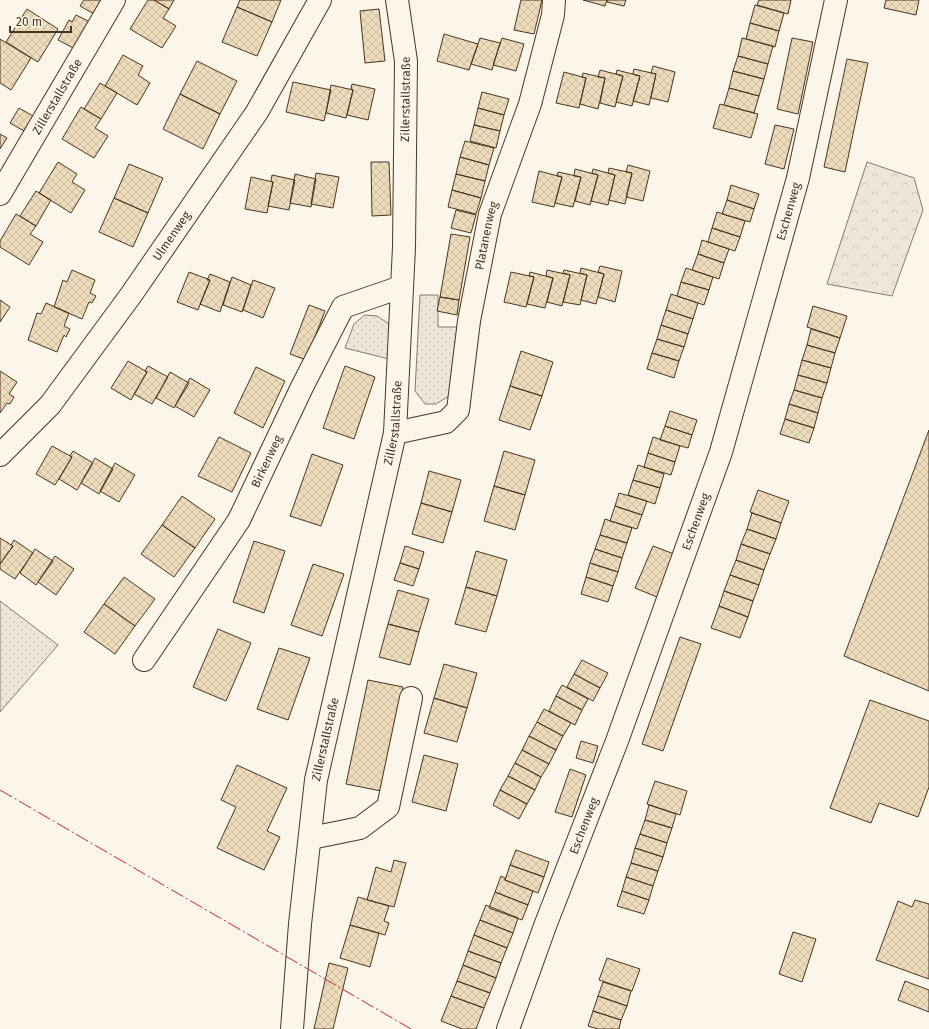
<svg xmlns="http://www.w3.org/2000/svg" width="929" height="1029" font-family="'Fira Sans',sans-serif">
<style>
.grass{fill:url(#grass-dots);stroke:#887966}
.forest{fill:url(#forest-crowns);stroke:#887966}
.building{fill:url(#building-cross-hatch);stroke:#4a3520}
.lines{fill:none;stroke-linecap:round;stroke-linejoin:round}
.minor-casing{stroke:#4a3520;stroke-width:24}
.minor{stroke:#fbf6e9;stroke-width:22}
.power{stroke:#c62828;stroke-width:1;stroke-dasharray:14 3 2 3;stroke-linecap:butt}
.labels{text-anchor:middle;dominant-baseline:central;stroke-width:3;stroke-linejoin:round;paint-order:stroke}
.street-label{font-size:12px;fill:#4a3520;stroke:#fbf6e9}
</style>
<defs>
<pattern id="grass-dots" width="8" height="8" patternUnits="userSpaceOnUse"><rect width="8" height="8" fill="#ede6d9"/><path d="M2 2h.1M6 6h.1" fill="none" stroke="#cdc6ba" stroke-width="1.8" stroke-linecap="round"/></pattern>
<pattern id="forest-crowns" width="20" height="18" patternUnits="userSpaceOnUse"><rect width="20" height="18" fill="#ede6d9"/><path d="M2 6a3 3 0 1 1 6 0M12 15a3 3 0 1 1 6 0" fill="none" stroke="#cdc6ba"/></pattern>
<pattern id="building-cross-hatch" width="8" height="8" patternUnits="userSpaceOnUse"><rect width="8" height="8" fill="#ecdcbc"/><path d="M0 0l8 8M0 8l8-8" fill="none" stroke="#ccbda1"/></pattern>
</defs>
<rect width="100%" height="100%" fill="#fbf6e9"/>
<!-- grass -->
<path class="grass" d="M420 295H438V327H461L449 396 436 404H425L415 391Z
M365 315 377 316 389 324V359L345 348 354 324Z
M0 601 58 645 0 712Z"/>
<!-- forest -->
<path class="forest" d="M867 162 914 178 923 210 892 296 827 284Z"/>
<!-- building -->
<path class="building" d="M84 0H105L96 15 80 6Z
M148 0H154L169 9 163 18 176 26 162 48 130 29Z
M154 0H174L169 9Z
M240 0H281L272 22 237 7Z
M521 0H542L534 34 514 30Z
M583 0H607L605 6Z
M607 0H626L624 6 607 2Z
M759 0H791L788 14 757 5Z
M886 0H919L916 15 884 8Z
M755 5 784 13 779 31 750 23Z
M237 7 272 22 257 56 222 42Z
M27 9 58 29 38 62 6 42Z
M379 9 385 61 365 63 360 11Z
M76 15 92 23 77 50 58 40 69 20 72 22Z
M750 23 779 31 775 47 746 39Z
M444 34 478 44 469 70 437 61Z
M480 38 500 43 492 70 471 64Z
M502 38 524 44 516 71 493 65Z
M742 38 773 46 768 64 738 56Z
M792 38 813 42 798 114 777 109Z
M0 39 31 58 11 90 0 83Z
M123 55 143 66 138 75 150 83 137 105 105 86Z
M738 56 768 64 764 79 733 71Z
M847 59 868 63 845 172 824 167Z
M197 61 237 81 220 114 180 94Z
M653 66 675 72 668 102 651 98 656 74 651 73Z
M634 69 656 74 649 105 633 101 640 76 633 74Z
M600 70 623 76 615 107 600 103 605 78 598 77Z
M617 70 640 76 632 106 616 102 623 76 616 74Z
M733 71 764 79 759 96 729 88Z
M564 72 586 78 579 108 556 103Z
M583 73 605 78 598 109 580 104 586 78 582 77Z
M293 82 331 90 324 121 286 112Z
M100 83 117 93 101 119 84 109Z
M352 84 375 89 368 120 347 115 353 90 351 89Z
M331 85 353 90 346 118 326 113Z
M729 88 759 96 754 113 724 105Z
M482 92 509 99 504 115 478 108Z
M180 94 220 114 203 149 163 129Z
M720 104 758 114 751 138 713 128Z
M81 107 101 119 95 128 108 136 94 158 62 139Z
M19 108 35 117 26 132 10 123Z
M478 108 504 115 500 131 474 125Z
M474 125 500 131 496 148 470 141Z
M775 125 794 129 784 169 765 164Z
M0 134 7 138 0 149Z
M465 141 494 148 489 165 460 157Z
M460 157 489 165 485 181 456 174Z
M58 162 77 174 72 182 85 190 71 213 39 193Z
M371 162H389L391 215 372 216Z
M129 164 163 178 148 213 114 198Z
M628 165 650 171 643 201 626 197 632 173 626 172Z
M609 168 632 173 625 204 609 200 615 175 608 173Z
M575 169 598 175 590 205 575 201 581 177 574 176Z
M593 169 615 175 608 205 591 201 598 175 592 173Z
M539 171 562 177 554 207 532 202Z
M558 172 581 177 573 207 555 203 562 177 557 176Z
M316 173 339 177 333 208 311 204Z
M295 174 316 179 311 207 290 203Z
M456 174 485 181 481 198 452 190Z
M272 175 295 180 289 210 268 206 273 182 271 181Z
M251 177 273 182 267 213 245 209Z
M731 185 759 194 754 209 727 200Z
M452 190 481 198 476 214 448 207Z
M36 191 51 200 36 226 20 216Z
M114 198 148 213 133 247 99 232Z
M727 200 754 209 750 222 722 214Z
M456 210 476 215 471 233 451 228Z
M717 212 745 221 740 237 712 228Z
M16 214 36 226 30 234 43 242 29 265 0 247V241Z
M712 228 740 237 735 251 708 242Z
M451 234 470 237 459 300 440 297Z
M702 240 729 249 724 263 698 254Z
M698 254 724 263 719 279 692 270Z
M600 266 622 271 615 302 598 297 604 274 598 272Z
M581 268 604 274 596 304 581 300 587 275 580 273Z
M686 268 713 277 709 290 681 282Z
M72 270 95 280 90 293 96 296 92 303 89 302 82 319 54 307 63 280 67 282Z
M547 270 570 275 562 306 547 302 553 278 546 276Z
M564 270 587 275 580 305 563 302 570 275 563 273Z
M189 272 210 280 198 310 177 302Z
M511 272 534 277 526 307 504 302Z
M530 272 553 278 545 308 527 304 534 277 529 276Z
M210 274 230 282 220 312 200 304 210 280H207Z
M232 277 251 285 242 312 223 305Z
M253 280 275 288 263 318 243 310Z
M681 282 709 290 704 305 677 296Z
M671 294 698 303 693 319 666 310Z
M440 297 459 300 457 315 437 311Z
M0 300 10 307 0 322Z
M46 303 69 313 64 326 70 329 66 337 64 335 57 352 28 340 37 313 41 314Z
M309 305 325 311 306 360 290 354Z
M813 306 847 316 840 338 807 327Z
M666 310 693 319 688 334 661 325Z
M661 325 688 334 684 347 657 339Z
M811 329 840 338 835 353 807 345Z
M657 339 684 347 679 361 652 353Z
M807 345 835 353 831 368 802 360Z
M521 351 553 362 542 396 510 386Z
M652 353 679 361 674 378 647 369Z
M802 360 831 368 827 383 798 375Z
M128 361 147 372 131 400 111 388Z
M148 366 168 377 152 404 134 394 147 372 145 371Z
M345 366 375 377 354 439 323 428Z
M256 367 285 381 263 428 234 413Z
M0 371 17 382 9 394 14 397 10 404 7 403 0 413Z
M170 372 189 383 174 408 156 398Z
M798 375 827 383 822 398 794 390Z
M190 378 210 390 194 417 175 406Z
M510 386 542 396 530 430 499 420Z
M794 390 822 398 818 413 789 404Z
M789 404 818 413 814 428 785 419Z
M670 411 697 420 692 435 665 426Z
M785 419 814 428 809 443 780 434Z
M665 426 692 435 688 448 660 440Z
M929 430V691L844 656Z
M219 437 251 453 232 492 198 476Z
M653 437 680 446 675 462 648 453Z
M52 446 72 457 55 485 36 474Z
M73 451 93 463 77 490 59 479 72 457 70 456Z
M504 451 535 460 525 495 494 486Z
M648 453 675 462 671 475 644 467Z
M312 454 343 465 321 526 290 516Z
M95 458 113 469 99 494 81 483Z
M115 463 135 475 119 502 100 491Z
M638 465 664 474 660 488 633 480Z
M429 471 461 480 452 512 421 503Z
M633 480 660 488 655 504 628 495Z
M494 486 525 495 515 530 484 521Z
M758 490 789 501 781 523 750 512Z
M619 493 647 501 642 515 615 506Z
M182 496 215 519 195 548 162 525Z
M421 503 452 512 443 543 412 534Z
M615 506 642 515 637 529 610 521Z
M752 513 781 523 776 539 747 529Z
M605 519 632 528 627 543 600 535Z
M162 525 195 548 174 577 141 554Z
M747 529 776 539 770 554 741 544Z
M600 535 627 543 622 558 595 549Z
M0 538 13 546 0 564Z
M14 540 33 553 15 579 0 569V564L13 546 11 545Z
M254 541 285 551 264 613 233 602Z
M741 544 770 554 764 570 736 560Z
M405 546 424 552 419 569 400 563Z
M653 546 674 554 657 597 635 588Z
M35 549 53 561 36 585 20 573Z
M595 549 622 558 618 572 590 563Z
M476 551 507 560 497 596 466 587Z
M55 556 74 569 56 595 38 582Z
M736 560 764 570 759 585 730 575Z
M400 563 419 569 413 586 394 580Z
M590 563 618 572 613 586 586 577Z
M313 564 344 574 322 636 291 625Z
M730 575 759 585 753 601 724 591Z
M124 577 155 599 135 626 104 604Z
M586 577 613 586 608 602 581 594Z
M466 587 497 596 486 632 455 624Z
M398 590 429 599 419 632 388 624Z
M724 591 753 601 748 617 719 606Z
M104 604 135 626 115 654 84 632Z
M719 606 748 617 740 638 711 628Z
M388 624 419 632 410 665 379 657Z
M218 629 251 643 226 701 193 687Z
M680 637 701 644 663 751 642 744Z
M279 648 310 658 288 720 257 709Z
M582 660 608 673 600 688 574 674Z
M444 664 477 673 467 708 434 698Z
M574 674 600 688 593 701 567 687Z
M368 680 403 687 381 791 346 784Z
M562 685 588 699 582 710 556 696Z
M556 696 582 710 575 725 549 711Z
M434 698 467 708 457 742 424 733Z
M870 700 929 721V787L918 817 879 803 871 823 830 808Z
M544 709 571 723 563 736 537 722Z
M537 722 563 736 556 750 529 736Z
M529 736 556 750 549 764 522 750Z
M581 741 598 746 593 763 576 758Z
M522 750 549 764 541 777 515 763Z
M424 755 458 764 446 811 412 802Z
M515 763 541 777 535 790 508 776Z
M237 765 287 788 267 831 280 837 264 870 217 848 236 807 221 800Z
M570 769 586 775 572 817 555 812Z
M508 776 535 790 527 804 500 790Z
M655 781 687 791 680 815 647 804Z
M500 790 527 804 519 819 493 805Z
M649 805 676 814 672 828 645 820Z
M645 820 672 828 667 843 640 834Z
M640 834 667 843 663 857 635 848Z
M635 848 663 857 658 871 631 863Z
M516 850 549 862 544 877 510 865Z
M394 860 406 863 394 907 367 900 376 867 391 872Z
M631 863 658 871 653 886 626 877Z
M510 865 544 877 538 893 505 880Z
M501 876 505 878V880L533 891 528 905 495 892Z
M626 877 653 886 649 900 622 891Z
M622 891 649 900 644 914 617 906Z
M495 892 528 905 522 920 489 908Z
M358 897 389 906 384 921 389 923 385 935 350 925Z
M915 900 929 904V979L876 960 898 901 912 907Z
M486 905 518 918 513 933 480 920Z
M480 920 513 933 507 948 474 935Z
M350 925 379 933 370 967 340 958Z
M793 932 816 939 802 982 779 974Z
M474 935 507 948 501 963 468 951Z
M468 951 501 963 496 978 463 965Z
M607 958 640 969 632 991 599 980Z
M329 963 348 968 333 1029H314Z
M463 965 496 978 490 993 457 981Z
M457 981 490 993 484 1008 451 996Z
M905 981 929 990V1012L898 1000Z
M603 982 631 991 627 1006 598 996Z
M451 996 484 1008 476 1029H462L441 1021Z
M598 996 627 1006 621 1020 593 1011Z
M593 1011 621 1020 619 1029H598L588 1026Z"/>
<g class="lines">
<defs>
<g id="minor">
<path id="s1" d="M0 194 114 0"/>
<path id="s2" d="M395 433 446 422 458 410 469 321 490 214 530 104 553 15 554 0"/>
<path id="s3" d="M0 455 50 405 131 295 257 112 320 0"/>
<path id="s4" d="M144 660 239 520 302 387 343 307 401 287"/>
<path d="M311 838 360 828 388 807 411 698"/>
<path id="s5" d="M292 1029 300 924 316 780 395 433 404 247 406 61 397 0"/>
<path id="s6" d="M508 1029 545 926 617 741 721 452 798 178 836 0"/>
</g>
</defs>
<!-- minor casing -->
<use href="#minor" class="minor-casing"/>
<!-- minor -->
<use href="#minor" class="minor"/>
<!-- power -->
<path class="power" d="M0 790 411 1029"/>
</g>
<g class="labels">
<!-- street labels -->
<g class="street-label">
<text stroke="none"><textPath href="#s1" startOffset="113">Zillerstallstraße</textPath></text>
<text stroke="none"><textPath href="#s5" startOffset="940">Zillerstallstraße</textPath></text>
<text stroke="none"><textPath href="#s6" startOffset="865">Eschenweg</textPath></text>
<text stroke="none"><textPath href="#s3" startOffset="279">Ulmenweg</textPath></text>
<text stroke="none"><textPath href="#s2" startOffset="246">Platanenweg</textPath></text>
<text stroke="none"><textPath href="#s5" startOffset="616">Zillerstallstraße</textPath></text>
<text stroke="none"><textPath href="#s4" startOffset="234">Birkenweg</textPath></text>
<text stroke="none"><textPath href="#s6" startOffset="541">Eschenweg</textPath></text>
<text stroke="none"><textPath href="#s5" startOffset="292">Zillerstallstraße</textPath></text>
<text stroke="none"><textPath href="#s6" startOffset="217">Eschenweg</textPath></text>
</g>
</g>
<!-- scale -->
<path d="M10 26v6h61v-6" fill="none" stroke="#4a3520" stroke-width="2"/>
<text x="16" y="26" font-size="12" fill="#4a3520" stroke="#fbf6e9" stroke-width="3" paint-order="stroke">20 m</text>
</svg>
